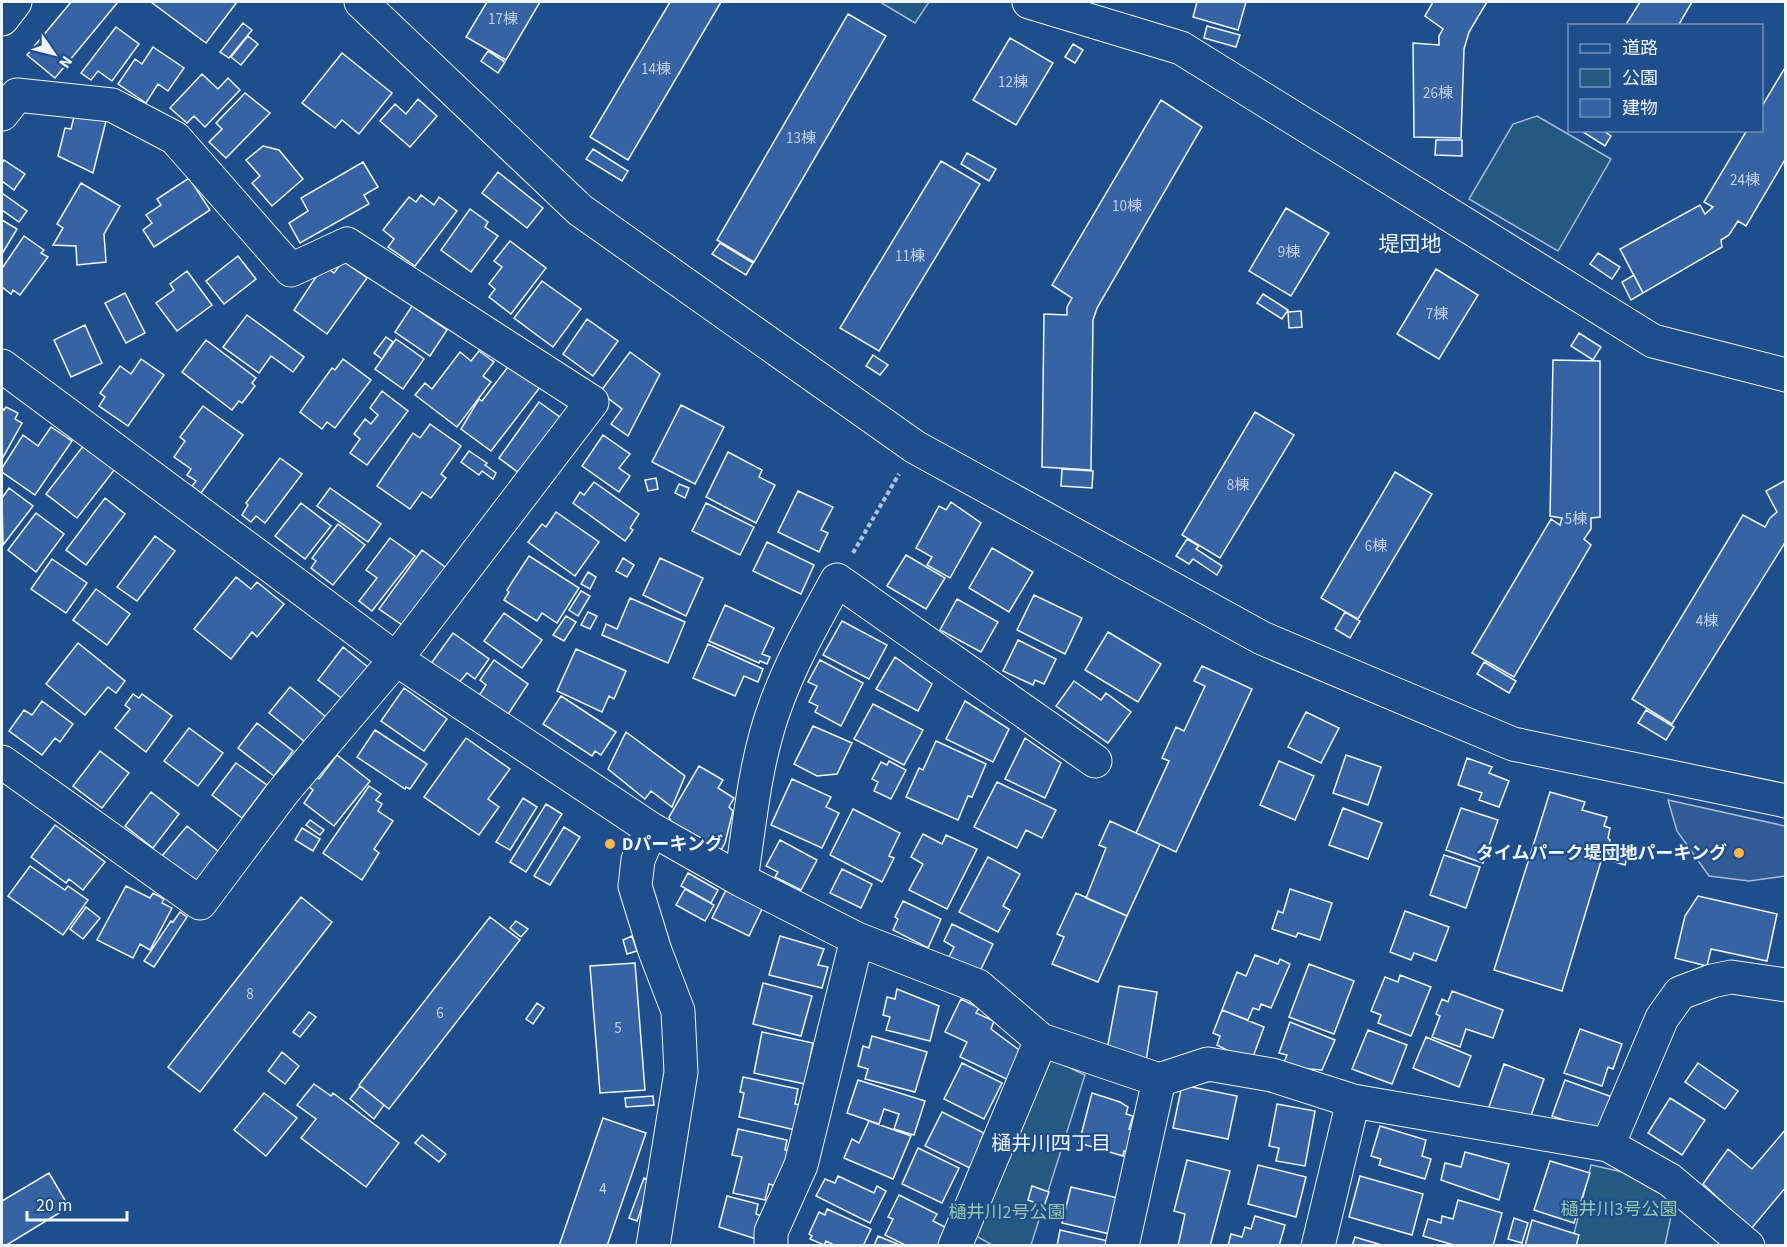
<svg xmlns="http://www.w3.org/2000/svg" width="1787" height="1247" font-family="'Source Sans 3','Noto Sans JP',sans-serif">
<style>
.green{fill:#245a82;stroke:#a8bbd7;stroke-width:1.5}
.parking{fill:#305b95;stroke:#a8bbd7;stroke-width:1.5}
.building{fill:#3563a3;stroke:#f2f6ff;stroke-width:1.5}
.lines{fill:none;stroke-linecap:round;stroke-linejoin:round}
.minor-casing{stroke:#f2f6ff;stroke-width:35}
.path{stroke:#b3c4dc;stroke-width:4;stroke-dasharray:4.5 3;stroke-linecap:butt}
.minor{stroke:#1f4e8c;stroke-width:33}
.poi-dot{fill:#ffb74d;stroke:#1f4e8c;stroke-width:2}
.labels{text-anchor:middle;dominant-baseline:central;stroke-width:4.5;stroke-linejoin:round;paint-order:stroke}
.number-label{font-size:15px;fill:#c3d1e8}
.poi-label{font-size:18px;font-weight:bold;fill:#f2f6ff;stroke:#1f4e8c;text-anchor:start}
.park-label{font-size:18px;fill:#97c8a6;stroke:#1f4e8c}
.neighbourhood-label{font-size:20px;fill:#f2f6ff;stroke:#1f4e8c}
.quarter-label{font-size:21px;fill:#f2f6ff;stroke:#1f4e8c}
</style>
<rect width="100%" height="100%" fill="#1f4e8c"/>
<!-- green -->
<path class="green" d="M880 2H929L915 23Z
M1537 116 1611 159 1558 251 1469 199 1513 124Z
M1040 1054 1085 1075 1031 1245H992L964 1229Z
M1591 1165 1636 1175 1674 1202 1665 1245 1571 1246Z"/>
<!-- parking -->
<path class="parking" d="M1668 800 1785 826V876L1749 881 1709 876 1677 831Z"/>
<!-- building -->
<path class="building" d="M71 2H118L55 78 27 55Z
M151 2H237L206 43Z
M487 2H540L506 60 466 37Z
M670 2H721L628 160 590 137Z
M1197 2H1246L1238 30 1193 17Z
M1433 2H1487L1469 32 1464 49 1461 138 1414 137 1413 43 1439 45V36L1443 29 1425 16Z
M1640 2H1692L1678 26H1625Z
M848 14 886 36 754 262 717 240Z
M243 23 252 30 229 58 220 52Z
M1207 26 1240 35 1236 47 1204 38Z
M116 27 139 44 112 81 98 71 91 80 81 73Z
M248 36 258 44 241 65 231 57Z
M1010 38 1053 63 1016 125 973 100Z
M1073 44 1083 50 1075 63 1065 57Z
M153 47 184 68 168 91 158 84 146 103 118 84 135 59 142 64Z
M488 51 505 62 498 73 481 61Z
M342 53 392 93 359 134 342 120 335 128 302 103Z
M1786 66V158L1746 226 1738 221 1729 235 1721 240 1722 247 1643 293 1620 249 1700 205 1705 214 1713 207 1704 202 1747 130H1762V106Z
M202 74 218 89 228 78 240 90 205 127 194 116 187 123 170 108Z
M245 93 270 113 226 158 209 142 222 129 216 123Z
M418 99 437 116 410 147 380 121 395 104 406 114Z
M1161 100 1202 127 1097 308 1093 320 1091 470 1042 467 1044 314 1067 315V307L1072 298 1052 285Z
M75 113 106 121 93 173 58 156 65 128 71 129Z
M1580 130H1602L1611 136 1605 146Z
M1436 140H1462V156L1435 155Z
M263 146 279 150 303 179 272 206 252 183 260 176 246 160Z
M593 149 628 171 622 181 586 159Z
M967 153 996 169 989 181 961 164Z
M4 160 25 174 14 190 2 181V163Z
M941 161 980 184 879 351 840 328Z
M363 162 378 187 364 195 369 204 300 243 289 223 308 211 301 198Z
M498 172 543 208 527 228 482 193Z
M189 178 210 210 154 247 143 230 152 223 146 215 161 205 157 199Z
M81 183 120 206 104 234 106 262 77 265 76 246 53 245 63 228 57 224Z
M2 193 27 211 19 222 2 210Z
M421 195 434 205 439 197 457 211 415 266 388 247 394 239 383 230 409 197 416 202Z
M1286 208 1329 233 1291 296 1249 271Z
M470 209 488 222 485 227 498 236 471 272 441 250Z
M2 220 17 229 2 254Z
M24 236 44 250 41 253 48 257 20 295 13 290 11 294 2 287V265L3 267Z
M510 241 546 268 511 314 489 297 495 289 489 284 502 267 494 261Z
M720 243 753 263 746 275 712 254Z
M1598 253 1620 267 1612 279 1590 264Z
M238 256 256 279 224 304 206 281Z
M343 261 367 278 327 334 294 310 324 265 334 273Z
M1436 269 1478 295 1439 359 1397 334Z
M187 271 212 305 177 331 156 303 174 290 170 284Z
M1634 275 1643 293 1631 300 1622 282Z
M542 281 581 309 553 347 514 318Z
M125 293 145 333 126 343 105 303Z
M1263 294 1288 310 1282 319 1257 303Z
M412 306 447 330 430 356 395 332Z
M1301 311 1302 327 1289 328 1288 312Z
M247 315 304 357 293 372 271 356 259 373 223 347Z
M587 319 618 341 593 376 563 354Z
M85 325 102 363 71 377 54 340Z
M1579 333 1601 347 1593 360 1571 346Z
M386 337 393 342 382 359 374 353Z
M396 339 424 359 403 389 375 369Z
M206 340 256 378 252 383 255 386 242 403 239 401 232 410 182 372Z
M479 351 494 362 483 376 491 382 457 427 415 395 425 383 432 389 460 352 471 361Z
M630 352 660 374 628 436 611 424 622 409 600 392Z
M873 355 888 365 880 375 866 366Z
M141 359 164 375 128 426 99 406 105 397 100 393 120 366 131 374Z
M343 359 371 380 335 428 327 422 322 429 300 412 332 368 335 370Z
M1553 360 1600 361V517L1591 518V529L1584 539 1591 545 1514 677 1472 653 1551 519 1560 525 1562 518 1550 516Z
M511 363 541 386 491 451 461 429 479 399 482 401Z
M382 391 408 411 367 465 350 453 360 439 354 434 365 419 371 424 378 415 370 408Z
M539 402 564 420 523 476 499 458Z
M681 405 724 427 695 484 652 462Z
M203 406 243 435 201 493 192 486 196 481 187 475 191 469 174 457 185 441 180 437Z
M6 407 18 413 15 419 22 423 2 459V408L4 410Z
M1255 412 1294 435 1220 558 1182 535Z
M430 424 461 446 441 474 446 478 431 498 422 492 410 509 377 486 413 433 420 438Z
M51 427 72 441 35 495 2 472V468L23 435 38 446Z
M603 435 630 454 619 468 630 476 619 492 582 466Z
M84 445 115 469 77 518 46 494Z
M469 451 487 463 485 465 496 473 493 479 482 471 479 475 461 462Z
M728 452 762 470 759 477 775 485 756 523 706 497Z
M280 458 302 474 265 523 256 516 251 522 242 515 248 505 246 503Z
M1062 469 1093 471 1092 488 1061 486Z
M1395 472 1432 494 1358 619 1321 598Z
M656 478 658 489 648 491 645 480Z
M1786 480V541L1672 724 1632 699 1743 515 1765 527 1770 518 1777 512 1766 491Z
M594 482 639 514 630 528 633 530 625 541 573 503 580 492 584 495Z
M679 484 689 488 685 498 675 493Z
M9 488 33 506 3 545 2 498Z
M330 488 381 524 368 542 317 506Z
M798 491 833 507 821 530 828 533 819 552 778 532Z
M105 498 125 514 86 565 66 550Z
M951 502 981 523 950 578 927 565 932 557 916 548 939 506 946 510Z
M301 503 331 526 305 559 275 536Z
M706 503 754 527 740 555 692 531Z
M556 512 599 542 575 576 528 542 542 524 546 527Z
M36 513 64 534 36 572 8 550Z
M338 524 365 545 333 585 311 568 316 561 312 558Z
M155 536 175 551 137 601 117 587Z
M390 538 415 556 372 611 359 601 377 578 366 570Z
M1187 539 1199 546 1196 549 1222 566 1217 575 1193 559 1189 564 1176 556Z
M767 542 814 565 801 594 753 571Z
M992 548 1033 572 1009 612 969 588Z
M422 550 456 575 414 633 379 609Z
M906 555 945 578 926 609 887 586Z
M529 556 579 588 557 623 542 613 537 621 504 600 509 592 507 590Z
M623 558 634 565 627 577 616 571Z
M660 558 703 578 686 616 643 595Z
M52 559 87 583 66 613 31 589Z
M588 572 596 577 590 589 581 584Z
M236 577 251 589 257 582 284 604 257 637 252 632 231 659 194 629Z
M96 589 130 614 107 645 73 620Z
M581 591 590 596 578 616 569 610Z
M1034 595 1082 618 1065 654 1017 630Z
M630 598 685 622 668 663 602 635 606 624 617 629Z
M957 599 998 622 981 652 940 630Z
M725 605 774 628 762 654 770 657 767 664 760 661 759 663 709 641Z
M588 612 597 616 590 629 581 625Z
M1345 612 1360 621 1350 638 1335 629Z
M504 613 542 640 522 668 484 641Z
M566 616 576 622 564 641 553 635Z
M842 621 887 645 869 679 823 655Z
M1108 632 1161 664 1138 702 1085 670Z
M453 633 489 659 475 679 467 673 457 685 430 665Z
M1018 640 1056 659 1044 684 1035 680 1033 685 1003 671Z
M78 643 125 681 116 693 108 687 85 715 46 684Z
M708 644 763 669 758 682 744 676 735 696 693 678Z
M343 647 373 671 348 703 318 680Z
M576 649 626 671 614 699 609 696 602 712 557 691Z
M895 657 932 684 918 711 876 689Z
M494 660 528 684 505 719 477 699 486 685 480 680Z
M820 660 863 683 841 726 815 712 818 706 809 702 817 686 808 682Z
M1484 662 1516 681 1509 693 1477 674Z
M1202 666 1252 689 1176 852 1136 833 1169 761 1162 758 1176 727 1184 731 1205 686 1194 681Z
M1074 681 1101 700 1106 693 1131 712 1108 743 1056 706Z
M290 687 326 717 305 742 269 713Z
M404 688 447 719 424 751 381 721Z
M133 694 139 698 142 694 172 716 146 752 115 728 130 709 125 705Z
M561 696 616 732 601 755 595 751 592 756 543 724Z
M42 701 73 724 60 742 55 738 42 755 9 731 24 710 32 715Z
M965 701 1009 729 993 762 946 739Z
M873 704 923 730 904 765 854 739Z
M1646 710 1674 727 1666 740 1638 723Z
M1306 712 1339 728 1321 763 1288 747Z
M257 723 293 751 274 776 238 748Z
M813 726 852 743 837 774 817 776 794 764Z
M189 728 223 753 198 786 164 761Z
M375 730 427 764 410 789 406 787 405 789 357 757Z
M626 732 685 776 672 807 651 791 645 799 608 769Z
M466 738 510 769 488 799 499 807 479 835 424 797Z
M1025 738 1061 763 1045 798 1005 779Z
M936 741 986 764 972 797 968 796 958 820 906 797 919 768 923 770Z
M100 751 129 773 102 808 73 786Z
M337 755 370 781 334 826 304 803 313 790 308 786 315 776 319 779Z
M1346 755 1381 767 1368 805 1333 793Z
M1467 758 1492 767 1489 773 1509 781 1499 807 1479 800 1482 793 1458 785Z
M889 761 906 770 891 799 874 791 878 782 872 779 881 762 887 765Z
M1279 761 1314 776 1295 820 1260 805Z
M236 763 267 785 242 818 212 795Z
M699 766 723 780 718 788 734 798 729 807 733 811 725 843 719 854 677 833 669 817Z
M792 779 831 797 826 807 839 813 822 848 771 825Z
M997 782 1056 810 1042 838 1026 830 1017 848 974 827Z
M369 786 381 794 376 800 382 804 378 811 393 821 374 849 379 853 362 880 323 853Z
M151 792 179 814 153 848 125 826Z
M1550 792 1585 802 1582 810 1607 817 1604 826 1610 828 1608 838 1610 840 1609 845 1629 850 1625 865 1602 858 1562 991 1494 970Z
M523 798 537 807 510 850 496 842Z
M546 804 562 814 526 872 510 862Z
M1343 808 1382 823 1368 859 1329 845Z
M1461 808 1498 820 1483 863 1446 850Z
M853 809 900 833 889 856 894 858 882 882 830 855Z
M310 820 324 830 320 835 306 825Z
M1110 821 1160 844 1127 916 1086 898 1106 848 1099 845Z
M55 825 105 862 83 890 69 879 66 883 31 857Z
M187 826 223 855 193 884 162 856Z
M564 827 580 837 550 885 534 876Z
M302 828 320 839 313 851 295 840Z
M923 834 942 844 946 835 977 849 947 909 909 890 923 864 911 857Z
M780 840 817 860 801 890 775 877 778 872 766 866Z
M1444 855 1480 867 1466 908 1430 895Z
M988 857 1020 874 1003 906 1010 910 998 932 959 912Z
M30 866 65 890 68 886 88 900 63 935 8 896Z
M842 869 872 884 861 908 830 893Z
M688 873 718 890 711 903 681 886Z
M126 886 150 898 153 893 164 899 162 903 172 908 150 950 140 944 133 958 97 940Z
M685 889 714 905 705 921 676 905Z
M1290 889 1332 903 1320 940 1298 933 1296 937 1272 929 1278 911 1283 913Z
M726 890 763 907 749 936 712 918Z
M1076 893 1127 916 1098 982 1052 964 1064 937 1057 934Z
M1698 896 1777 914 1767 961 1711 949 1707 966 1675 958 1685 916Z
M301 897 332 922 200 1092 168 1067Z
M903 901 941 919 928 948 893 930 898 919 895 917Z
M86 907 100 918 83 939 70 929Z
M1405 911 1449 927 1436 961 1414 953 1411 960 1390 952Z
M180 912 187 917 154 967 144 961 171 921 173 922Z
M490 917 520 940 389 1109 359 1085Z
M516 921 528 929 521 937 510 928Z
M952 924 993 944 980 971 949 957 954 947 944 941Z
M632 936 637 951 627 954 623 940Z
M780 936 824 949 818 965 828 967 822 988 769 975Z
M1255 955 1278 964 1280 959 1290 964 1271 1008 1261 1004 1259 1010 1253 1008 1248 1020 1222 1010 1237 972 1246 976Z
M635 963 645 1090 600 1093 590 966Z
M1309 964 1354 981 1334 1034 1289 1017Z
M1400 975 1431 987 1411 1036 1378 1023 1381 1015 1371 1011 1385 977 1398 982Z
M763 983 812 996 801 1036 753 1024Z
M1119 986 1157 992 1146 1061 1106 1055Z
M897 989 939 1006 930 1041 886 1030 890 1017 883 1015 887 997 895 999Z
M1452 991 1503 1010 1493 1038 1466 1029 1460 1047 1432 1037 1440 1016 1436 1014 1442 999 1448 1002Z
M961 999 979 1008 976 1013 994 1021 991 1029 1030 1058 1017 1084 960 1057 967 1042 945 1032Z
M537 1003 544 1008 533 1024 526 1019Z
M1222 1010 1264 1027 1250 1065 1225 1055 1227 1050 1217 1045 1220 1036 1213 1033Z
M309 1012 316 1017 300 1037 293 1032Z
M1290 1022 1335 1040 1322 1070 1282 1067 1287 1055 1279 1053Z
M1580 1029 1622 1044 1613 1069 1608 1067 1602 1086 1564 1073Z
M1368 1030 1407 1045 1392 1084 1352 1069Z
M762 1032 813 1043 805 1084 754 1073Z
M872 1036 927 1052 915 1092 865 1079 868 1069 858 1066 863 1046 869 1048Z
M1426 1037 1471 1056 1459 1087 1413 1068Z
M282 1052 299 1066 285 1084 268 1071Z
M962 1063 1002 1083 984 1119 944 1099Z
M1698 1063 1738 1091 1725 1109 1685 1082Z
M1504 1064 1544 1079 1529 1121 1489 1107Z
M743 1077 798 1089 795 1104 806 1106 800 1131 739 1117 744 1093 740 1092Z
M858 1080 925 1101 914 1135 894 1129 899 1114 884 1109 879 1124 847 1113Z
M1565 1080 1615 1098 1603 1130 1578 1125 1552 1116Z
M314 1084 331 1096 333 1093 399 1143 366 1187 301 1138 316 1119 297 1105Z
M1182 1085 1237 1096 1228 1139 1173 1128Z
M360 1086 384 1105 374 1119 350 1099Z
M264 1093 297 1118 266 1156 234 1130Z
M1092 1093 1120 1102 1128 1107 1126 1114 1133 1116 1129 1129 1140 1132 1134 1154 1124 1151 1123 1156 1079 1143Z
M653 1096 654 1105 626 1107 625 1098Z
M1670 1098 1705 1120 1682 1155 1648 1133Z
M1277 1104 1315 1111 1305 1166 1276 1161 1279 1148 1269 1146Z
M942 1112 984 1133 980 1142 989 1146 980 1173 925 1146Z
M603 1118 646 1133 607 1246H559Z
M869 1121 911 1136 893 1179 844 1158 852 1139 859 1143Z
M1380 1126 1426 1140 1422 1156 1431 1159 1425 1179 1379 1165 1381 1159 1371 1156Z
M738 1129 787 1140 785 1150 791 1151 782 1188 769 1184 765 1200 733 1193 742 1157 732 1155Z
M1786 1129V1187L1751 1229 1703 1184 1728 1149 1752 1169Z
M422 1135 446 1154 439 1162 415 1143Z
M918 1148 959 1168 942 1203 902 1184Z
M1465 1152 1509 1164 1499 1200 1441 1180 1445 1163 1461 1167Z
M1187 1160 1230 1171 1210 1246H1178L1185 1214 1174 1211Z
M1550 1161 1590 1173 1574 1223 1534 1210Z
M1258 1165 1306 1177 1296 1217 1248 1204Z
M49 1173 69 1207 5 1246H2V1201Z
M838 1176 874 1193 877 1186 886 1191 870 1223 816 1196 825 1179 835 1183Z
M1360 1176 1423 1194 1412 1235 1349 1217Z
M644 1178 651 1181 637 1221 629 1218Z
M1032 1186 1049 1192 1044 1206 1028 1200Z
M1071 1187 1118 1198 1110 1234 1062 1223Z
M899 1195 937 1214 933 1221 947 1228 948 1246H907L885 1235 893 1219 888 1217Z
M727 1196 758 1204 756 1214 764 1217 759 1240 719 1227Z
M1458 1200 1502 1213 1493 1246H1457L1423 1236 1428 1219 1441 1223 1442 1216 1453 1219Z
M827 1209 871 1229 863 1246H836L826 1241 824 1245 810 1239 812 1236 809 1234 819 1212 825 1215Z
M1255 1216 1285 1225 1279 1246H1228L1231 1234 1242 1237 1245 1227 1251 1229Z
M1514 1218 1528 1223 1522 1243 1508 1239Z
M1532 1220 1579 1235 1576 1246H1525Z
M1060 1230 1108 1241 1107 1246H1057Z
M878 1236 902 1246H874Z
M1355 1237 1385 1246H1352Z"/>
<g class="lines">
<defs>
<path id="minor" d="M361 2 580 210 915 447 1262 638 1513 744 1786 801
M1029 2 1181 48 1653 341 1786 375
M2 19 15 2
M2 114 17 95 112 105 175 138 291 270 347 244 592 402 396 659 283 792 200 903 2 762
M2 366 396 659 651 829 741 880 857 939 978 986 1041 1040 1159 1080 1208 1064 1272 1075 1353 1101 1608 1145 1670 1180 1748 1246
M651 829 638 860 635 886 655 951 678 1011 681 1072 653 1246
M741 880C750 821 755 760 776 704 792 660 815 620 837 580L1095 761
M1608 1145 1662 1018 1680 993 1712 981 1731 977 1786 985
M771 1246V1232L801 1165 857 939
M955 1246 1041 1040
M1122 1246 1159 1080
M1318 1246 1353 1101"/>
</defs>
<!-- minor casing -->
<use href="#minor" class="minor-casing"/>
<!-- path -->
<path class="path" d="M853 553 899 474"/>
<!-- minor -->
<use href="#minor" class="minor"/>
</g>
<!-- markers -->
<g class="poi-dot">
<circle cx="610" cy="844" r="6"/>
<circle cx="1739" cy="853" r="6"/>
</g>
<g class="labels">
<!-- number labels -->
<g class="number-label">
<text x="503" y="19">17棟</text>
<text x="656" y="69">14棟</text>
<text x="1013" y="82">12棟</text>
<text x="1438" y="93">26棟</text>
<text x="801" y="138">13棟</text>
<text x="1745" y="180">24棟</text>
<text x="1127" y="206">10棟</text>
<text x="1289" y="252">9棟</text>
<text x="910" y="256">11棟</text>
<text x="1437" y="314">7棟</text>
<text x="1238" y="485">8棟</text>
<text x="1576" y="519">5棟</text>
<text x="1376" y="546">6棟</text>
<text x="1707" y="621">4棟</text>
<text x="250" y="994">8</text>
<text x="440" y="1013">6</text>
<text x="618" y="1028">5</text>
<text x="603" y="1189">4</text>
</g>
<!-- poi labels -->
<g class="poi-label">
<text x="622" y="844">Dパーキング</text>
<text x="1727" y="853" text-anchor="end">タイムパーク堤団地パーキング</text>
</g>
<!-- park labels -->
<g class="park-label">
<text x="1619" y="1209">樋井川3号公園</text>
<text x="1007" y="1212">樋井川2号公園</text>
</g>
<!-- neighbourhood labels -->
<g class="neighbourhood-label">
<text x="1051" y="1144">樋井川四丁目</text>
</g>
<!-- quarter labels -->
<g class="quarter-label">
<text x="1410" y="244">堤団地</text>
</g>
</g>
<!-- border -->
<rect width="1787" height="1247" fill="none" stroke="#f2f6ff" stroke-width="6"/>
<!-- legend -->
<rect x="1568" y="24" width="195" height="108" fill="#1f4e8c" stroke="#7391ba" stroke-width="1.5"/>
<rect x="1580" y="44" width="30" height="9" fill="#1f4e8c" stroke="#7391ba" stroke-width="1.5"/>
<text x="1622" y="54" font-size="18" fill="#f2f6ff">道路</text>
<rect x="1580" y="69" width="30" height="18" fill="#245a82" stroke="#7391ba" stroke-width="1.5"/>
<text x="1622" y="84" font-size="18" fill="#f2f6ff">公園</text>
<rect x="1580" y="99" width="30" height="18" fill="#3563a3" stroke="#7391ba" stroke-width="1.5"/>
<text x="1622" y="114" font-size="18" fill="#f2f6ff">建物</text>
<!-- north arrow -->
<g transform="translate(54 54) rotate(125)" stroke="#1f4e8c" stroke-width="4.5" paint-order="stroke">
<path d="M0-4.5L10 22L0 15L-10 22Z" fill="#f2f6ff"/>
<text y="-9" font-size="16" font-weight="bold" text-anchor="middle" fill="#f2f6ff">N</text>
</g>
<!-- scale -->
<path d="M27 1211v9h100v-9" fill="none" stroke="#f2f6ff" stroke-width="3"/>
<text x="36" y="1211" font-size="18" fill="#f2f6ff" stroke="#1f4e8c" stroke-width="4.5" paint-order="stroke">20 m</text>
</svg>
